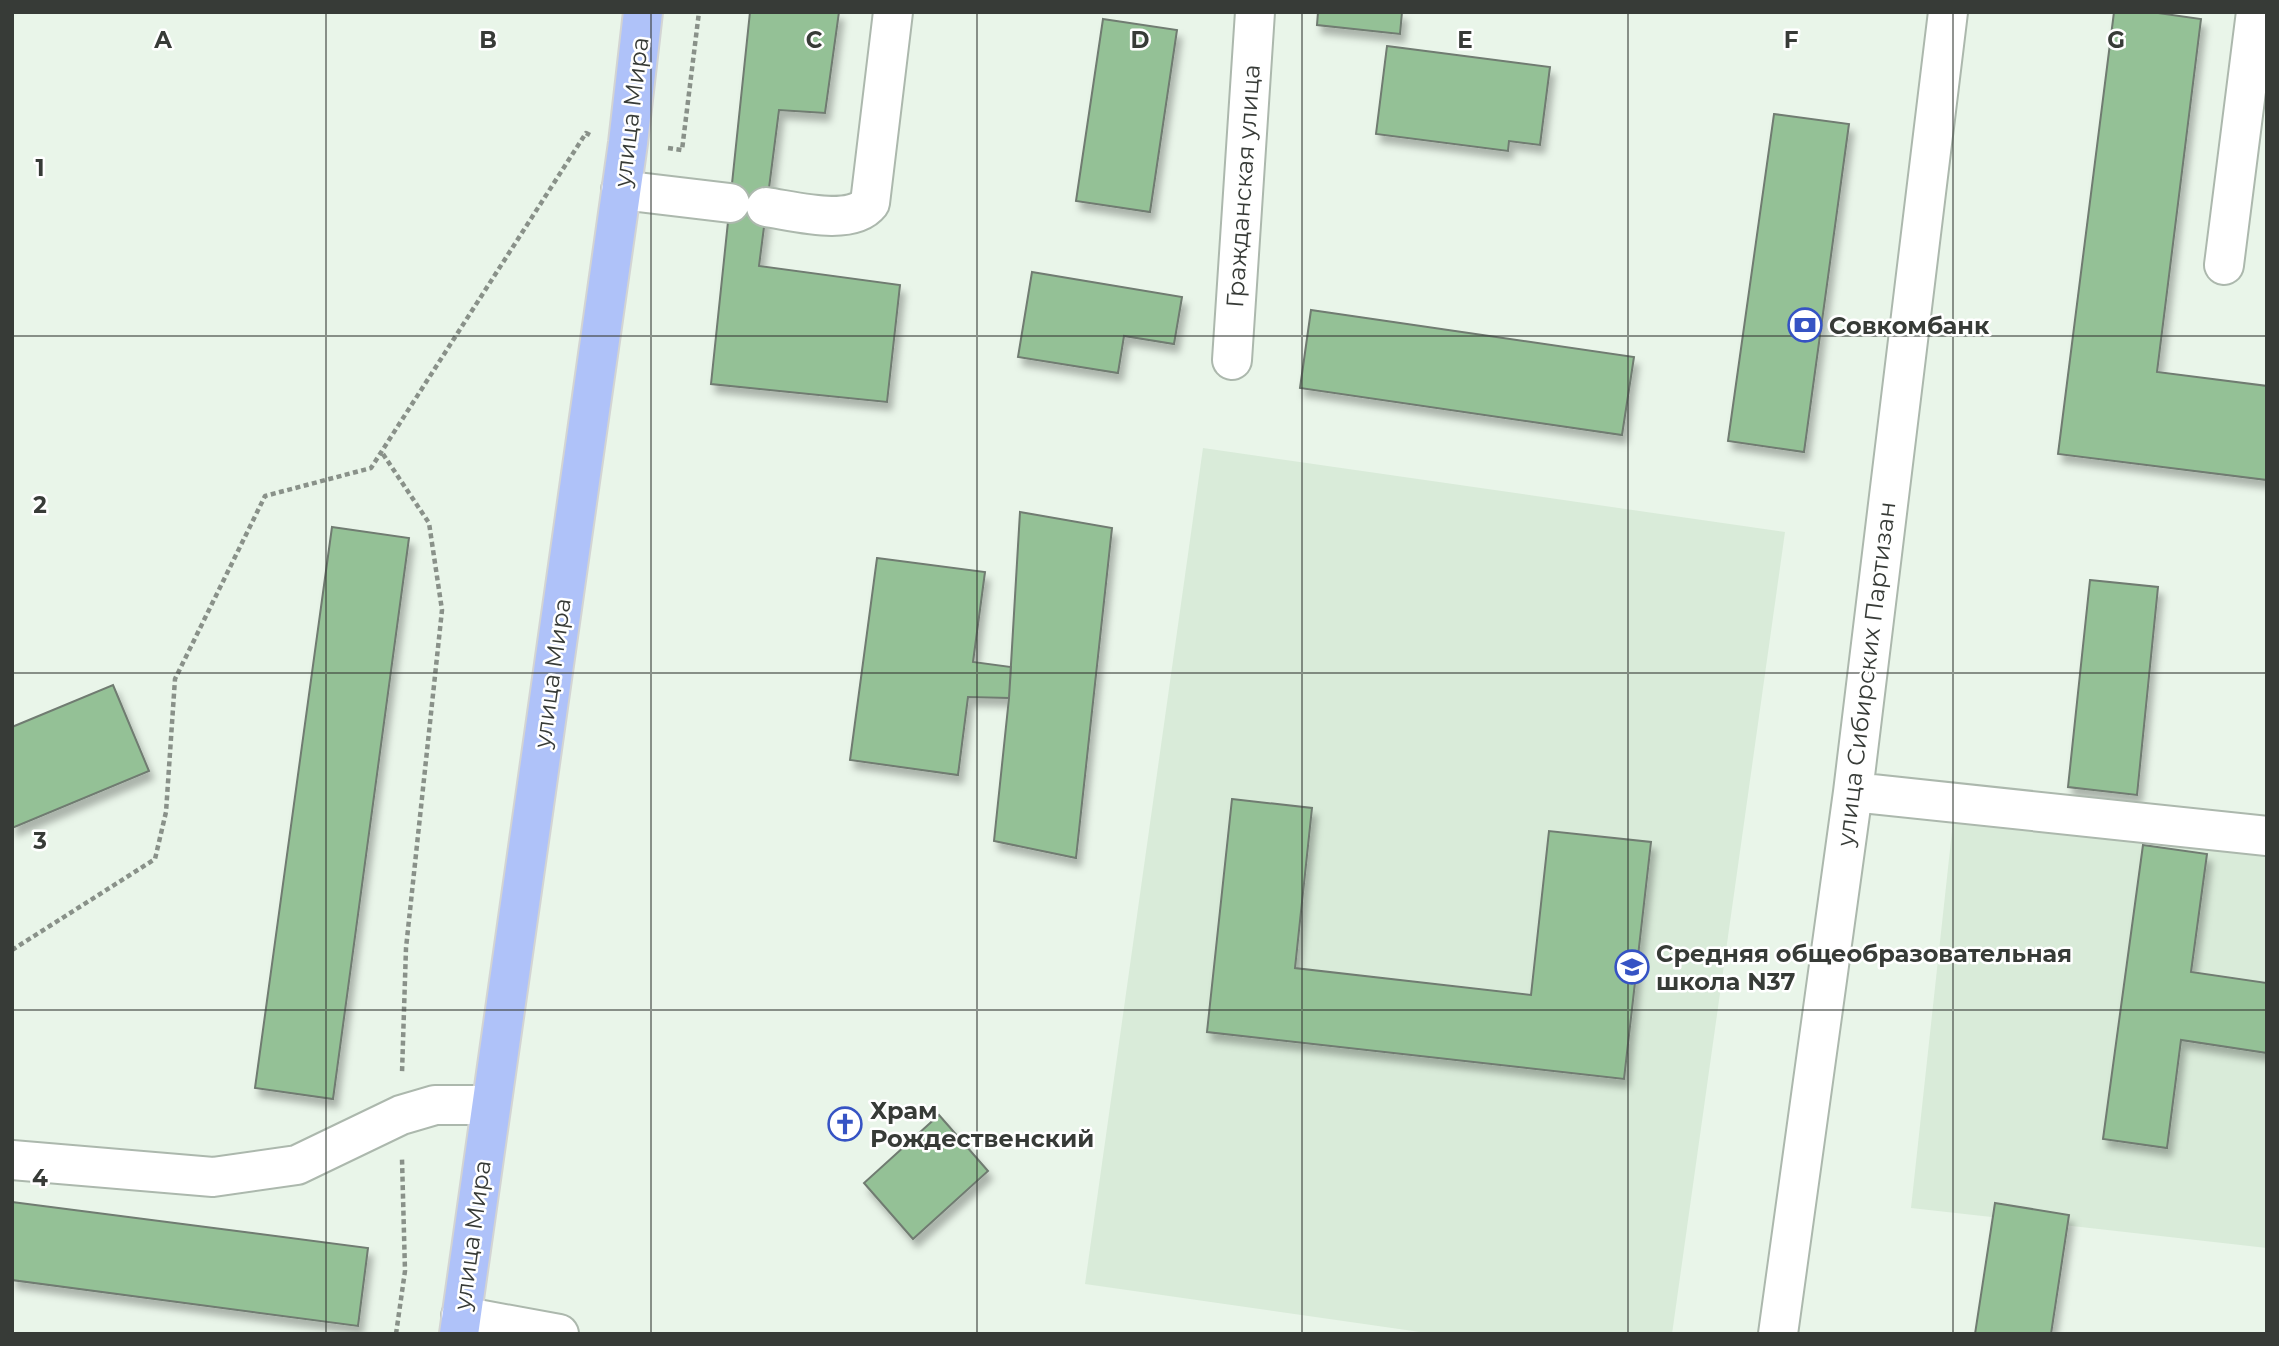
<svg xmlns="http://www.w3.org/2000/svg" width="2279" height="1346" font-family="Montserrat,sans-serif">
<style>
.built{fill:#d9ebd9}
.building{fill:#94c196;stroke:#707b71;stroke-width:2;filter:url(#shadow)}
.lines{fill:none;stroke-linecap:round;stroke-linejoin:round}
.minor-casing{stroke:#acb8ad;stroke-width:42}
.major-casing{stroke:#d3d4d3;stroke-width:42}
.path{stroke:#899189;stroke-width:4.5;stroke-dasharray:5 3.5;stroke-linecap:butt}
.minor{stroke:#fff;stroke-width:38}
.major{stroke:#afc2f9;stroke-width:38}
.grid{fill:none;stroke:#373b37;stroke-width:2;stroke-opacity:0.55}
.labels{text-anchor:middle;dominant-baseline:central;stroke-width:5;stroke-linejoin:round;paint-order:stroke}
.street-label{font-size:24px;fill:#373b37;stroke:#fff}
.poi-label{font-size:24px;font-weight:bold;fill:#373b37;stroke:#fff;text-anchor:start}
.grid-label{font-size:23px;text-anchor:middle;font-weight:bold;fill:#373b37;stroke:#fff;stroke-width:5;stroke-linejoin:round;paint-order:stroke}
</style>
<defs>
<filter id="shadow"><feDropShadow dx="4.5" dy="8" stdDeviation="3.5" flood-color="#0004"/></filter>
</defs>
<rect width="100%" height="100%" fill="#e9f5e9"/>
<!-- built -->
<path class="built" d="M1203 448 1785 532 1672 1334H1434L1085 1284Z
M1954 813 2267 849V1248L1911 1208Z"/>
<!-- building -->
<path class="building" d="M750 12H839L825 113 779 110 759 266 900 285 887 402 711 384Z
M1318 12H1402L1400 34 1317 25Z
M2114 12H2151L2201 19 2157 372 2267 386V480L2058 454Z
M1103 19 1177 30 1150 212 1076 201Z
M1387 46 1550 67 1540 145 1509 141 1508 151 1376 134Z
M1774 114 1849 124 1804 452 1728 441Z
M1032 272 1182 297 1174 344 1124 336 1118 373 1018 357Z
M1311 310 1634 357 1622 435 1300 388Z
M1020 512 1112 528 1076 858 994 841 1009 698Z
M332 527 409 538 333 1099 255 1088Z
M877 558 985 572 973 662 1011 667 1009 698 968 697 958 775 850 760Z
M2090 580 2158 587 2137 795 2068 787Z
M113 685 149 771 12 828V727Z
M1232 799 1312 808 1295 968 1531 995 1549 831 1651 842 1624 1079 1207 1032Z
M2143 845 2207 854 2191 972 2267 983V1053L2181 1040 2167 1148 2103 1139Z
M939 1115 988 1171 913 1239 864 1183Z
M12 1202 368 1248 358 1326 12 1280Z
M1995 1203 2069 1215 2051 1334H1975Z"/>
<g class="lines">
<defs>
<path id="minor" d="M621 190 730 203
M766 207C794 211 851 227 870 203L893 12
M2224 265 2256 12
M1232 360 1255 12
M1853 792 2267 836
M12 1160 213 1177 297 1165 401 1115 435 1105H491
M461 1316 559 1334
M1778 1334 1853 792 1948 12"/>
<path id="major" d="M459 1334 628 143 643 12"/>
</defs>
<!-- minor casing -->
<use href="#minor" class="minor-casing"/>
<!-- major casing -->
<use href="#major" class="major-casing"/>
<!-- path -->
<path class="path" d="M668 148 682 150 699 12
M383 454 429 523 442 610 406 948 402 1073
M12 950 155 859 166 812 175 679 265 496 371 468 586 133 590 135
M396 1334 405 1271 402 1159"/>
<!-- minor -->
<use href="#minor" class="minor"/>
<!-- major -->
<use href="#major" class="major"/>
</g>
<!-- grid -->
<path class="grid" d="M326 12V1334M651 12V1334M977 12V1334M1302 12V1334M1628 12V1334M1953 12V1334M12 336H2267M12 673H2267M12 1010H2267"/>
<!-- icons -->
<defs>
<symbol id="bank-ring" viewBox="-11 -11 22 22"><circle r="9.5" fill="#fff" stroke="#3653c4" stroke-width="1.5"/><path d="M-6-4H6V4H-6ZM0-2.3a2.3 2.3 0 1 0 0 4.6a2.3 2.3 0 1 0 0-4.6Z" fill="#3653c4"/></symbol>
<symbol id="school-ring" viewBox="-11 -11 22 22"><circle r="9.5" fill="#fff" stroke="#3653c4" stroke-width="1.5"/><path d="M0-5L7-2L0 1L-7-2ZM-4 1L0 2.5L4 1V4Q0 6-4 4Z" fill="#3653c4"/></symbol>
<symbol id="church-ring" viewBox="-11 -11 22 22"><circle r="9.5" fill="#fff" stroke="#3653c4" stroke-width="1.5"/><path d="M-1.2-6h2.4v3.5h3.3v2.4h-3.3V6h-2.4V-.1h-3.3v-2.4h3.3Z" fill="#3653c4"/></symbol>
</defs>
<g fill-rule="evenodd">
<use href="#bank-ring" x="1786" y="306" width="38" height="38"/>
<use href="#school-ring" x="1613" y="948" width="38" height="38"/>
<use href="#church-ring" x="826" y="1105" width="38" height="38"/>
</g>
<g class="labels">
<!-- street labels -->
<g class="street-label">
<text transform="translate(631 112) rotate(-83)">улица Мира</text>
<text transform="translate(1243 186) rotate(-86)">Гражданская улица</text>
<text transform="translate(552 673) rotate(-82)">улица Мира</text>
<text transform="translate(1866 674) rotate(-83)">улица Сибирских Партизан</text>
<text transform="translate(472 1235) rotate(-82)">улица Мира</text>
</g>
<!-- poi labels -->
<g class="poi-label">
<text x="1829" y="325">Совкомбанк</text>
<text x="1656" y="953">Средняя общеобразовательная<tspan x="1656" dy="28">школа N37</tspan></text>
<text x="870" y="1110">Храм<tspan x="870" dy="28">Рождественский</tspan></text>
</g>
</g>
<g class="grid-label">
<text x="163" y="48">A</text>
<text x="488" y="48">B</text>
<text x="814" y="48">C</text>
<text x="1140" y="48">D</text>
<text x="1465" y="48">E</text>
<text x="1791" y="48">F</text>
<text x="2116" y="48">G</text>
<text x="40" y="176">1</text>
<text x="40" y="513">2</text>
<text x="40" y="849">3</text>
<text x="40" y="1186">4</text>
</g>
<!-- border -->
<rect width="2279" height="1346" fill="none" stroke="#373b37" stroke-width="28"/>
</svg>
